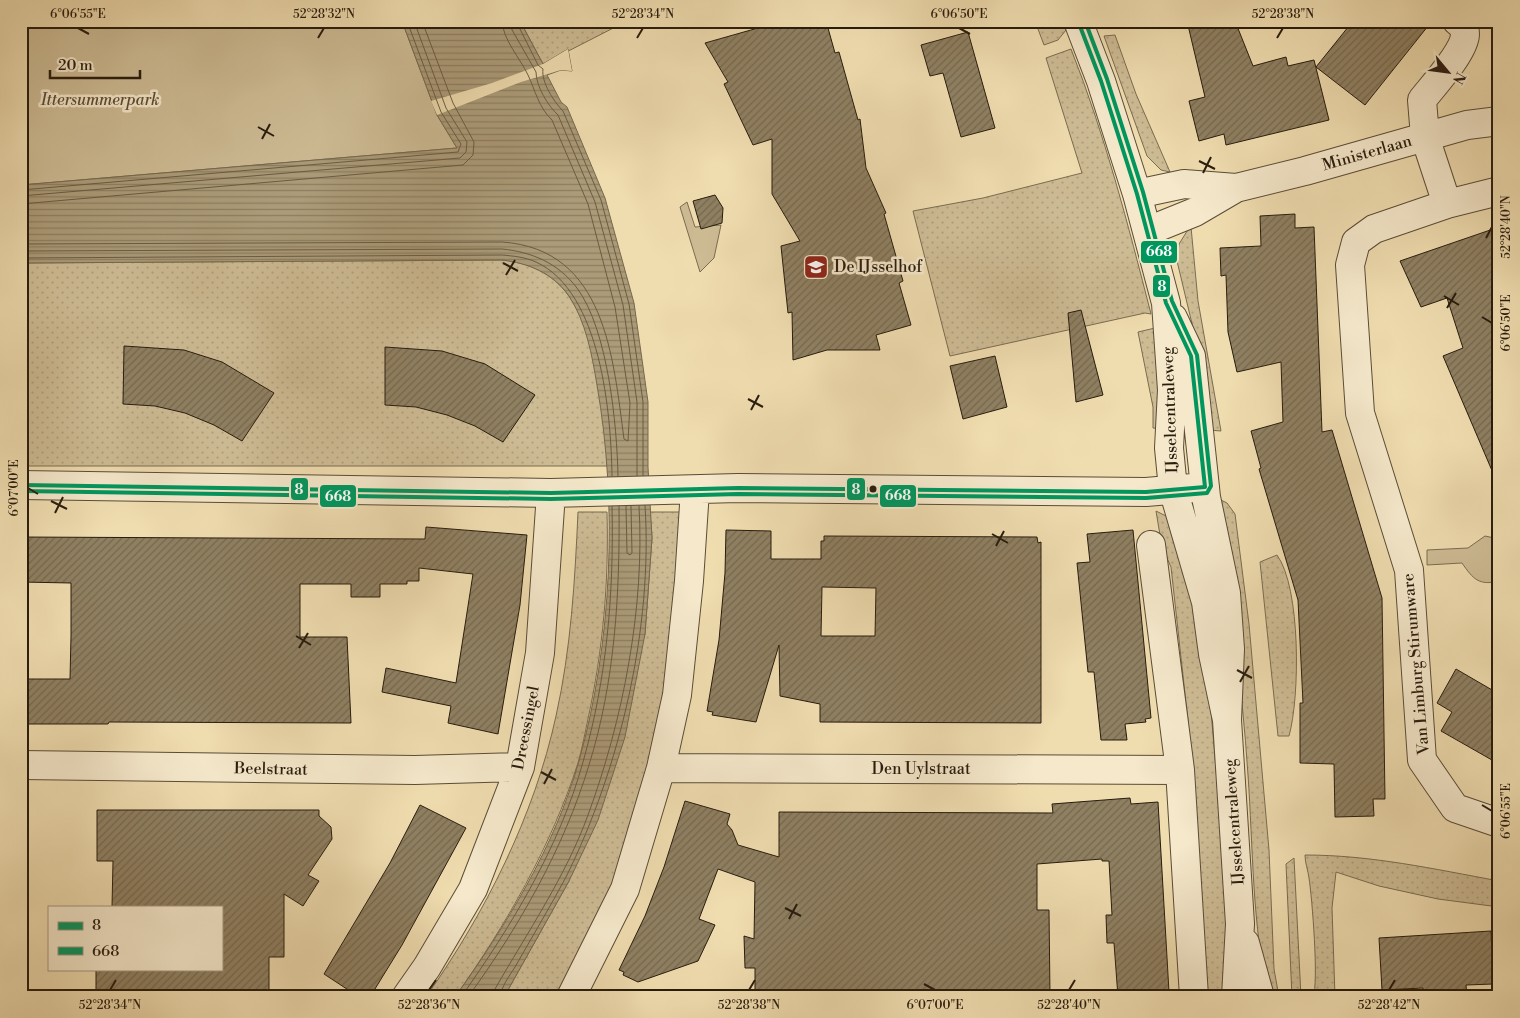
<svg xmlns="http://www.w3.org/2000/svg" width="1520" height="1018" font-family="'Libre Bodoni',serif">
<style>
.grass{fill:url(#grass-dots);stroke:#7a6c51}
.park{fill:#cdbb94;stroke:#7a6c51}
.water{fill:url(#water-rules);stroke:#77684e}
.pier{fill:#efdcaf}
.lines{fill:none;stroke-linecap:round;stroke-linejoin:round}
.shore{stroke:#6a5c43;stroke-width:1}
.building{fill:url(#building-hatch);stroke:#281c0e;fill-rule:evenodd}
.minor-casing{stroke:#5a4c36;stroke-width:30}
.minor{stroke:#f5e8cb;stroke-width:28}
.bus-1-casing{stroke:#f5e8cb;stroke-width:8}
.bus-2-casing{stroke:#f5e8cb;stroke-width:8}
.bus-1{stroke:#00965e;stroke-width:4}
.bus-2{stroke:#00965e;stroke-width:4}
.ticks{fill:none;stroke:#281c0e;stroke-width:2}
.bus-dot{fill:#281c0e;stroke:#f5e8cb;stroke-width:2}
.labels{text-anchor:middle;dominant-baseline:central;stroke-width:5;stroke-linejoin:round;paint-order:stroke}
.park-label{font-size:16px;font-style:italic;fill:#5a4c36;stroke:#f5e8cb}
.street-label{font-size:16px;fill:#281c0e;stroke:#f5e8cb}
.poi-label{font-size:16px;fill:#281c0e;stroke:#f5e8cb;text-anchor:start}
.line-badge{stroke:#f5e8cb;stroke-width:2}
.badge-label{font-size:14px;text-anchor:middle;font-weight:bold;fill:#fff}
.neatline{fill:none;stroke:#281c0e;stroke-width:2}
.ticks-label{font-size:12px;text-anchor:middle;fill:#281c0e}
</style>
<defs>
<pattern id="grass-dots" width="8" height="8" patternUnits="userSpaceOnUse" patternTransform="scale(1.25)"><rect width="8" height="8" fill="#cdbb94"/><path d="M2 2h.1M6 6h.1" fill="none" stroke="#b0a07e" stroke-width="1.8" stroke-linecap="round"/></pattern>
<pattern id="water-rules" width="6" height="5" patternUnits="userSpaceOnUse" patternTransform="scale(1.25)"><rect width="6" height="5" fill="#ab9b78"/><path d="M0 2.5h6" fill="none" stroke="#8b7e61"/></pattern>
<pattern id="building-hatch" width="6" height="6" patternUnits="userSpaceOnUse" patternTransform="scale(1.25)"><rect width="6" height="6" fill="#8f8062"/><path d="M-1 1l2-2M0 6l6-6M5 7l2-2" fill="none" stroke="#75684f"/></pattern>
</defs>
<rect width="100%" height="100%" fill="#efdcaf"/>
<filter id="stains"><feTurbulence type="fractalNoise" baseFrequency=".004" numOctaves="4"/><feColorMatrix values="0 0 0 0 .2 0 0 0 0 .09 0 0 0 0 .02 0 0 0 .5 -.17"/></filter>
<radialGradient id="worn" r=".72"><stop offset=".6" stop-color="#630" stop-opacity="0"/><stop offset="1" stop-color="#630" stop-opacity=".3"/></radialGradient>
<!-- grass -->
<path class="grass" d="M520 21H627L543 64Z
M1035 21H1063L1066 30 1058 40 1044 45Z
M1115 35 1136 94 1170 172 1161 170 1147 156 1104 36Z
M1071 49C1105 135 1128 224 1151 314L1145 313 950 356 913 211 983 198 1082 173 1046 58Z
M1191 227 1198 301 1221 431 1208 430 1199 353 1177 261 1179 244 1189 228Z
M502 260C529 263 552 273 568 295 596 332 606 420 607 466H21V263Z
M1155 328 1163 429 1153 428V407L1138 332Z
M1221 500 1227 503 1235 514 1249 624 1269 850 1274 969 1279 997H1269C1252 929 1253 845 1248 775 1242 683 1229 592 1215 501Z
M1156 511 1168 517 1176 525 1208 676 1217 781 1231 997H1206L1188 721 1171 567 1162 547Z
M578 512H607C609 582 603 650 588 719 585 733 582 749 578 763 551 847 506 925 455 997H426C485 913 534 817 556 716 571 649 575 580 578 512Z
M650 512H686L662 737 614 884 555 997H504L569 881 645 634 652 538Z
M1277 555C1301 588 1300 697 1289 736H1278L1260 562Z
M1305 855C1371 855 1434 869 1499 881V907L1438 899 1379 886 1336 872 1332 908 1335 997H1313C1319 983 1312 897 1309 878 1308 870 1305 863 1305 855Z
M1294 858 1301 997H1292L1286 864Z"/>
<!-- park -->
<path class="park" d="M21 21H402L437 115 457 148 21 185Z
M687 202 695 227 721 225 714 258 700 272 680 207Z
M1485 536 1499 539V581C1479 586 1473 579 1462 563L1427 565V550L1468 548Z"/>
<!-- water -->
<path class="water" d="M402 21H520L543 64 568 49 572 71 561 70 547 75 561 102 567 107 605 198 634 303 648 402V467L652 538 645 634 625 737 598 820 569 881 504 997H455C506 926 555 846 579 761 612 643 618 506 597 385 592 355 586 322 569 296 553 273 528 263 502 260L21 263V185L457 148 437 115Z"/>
<!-- pier -->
<path class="pier" d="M568 49 572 71 561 70 521 82 437 115 431 101 492 83 543 64Z"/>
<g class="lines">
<!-- shore -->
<path class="shore" d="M510 21 511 28 536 72C536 86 548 106 558 115L595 202 623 305 637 402V476
M516 21 538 65 543 69C541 82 554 102 563 111L601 200 629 304 643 402V476
M21 190 458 152 461 144 441 112 407 21
M21 196 460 158 466 152 467 142 446 108 414 21
M21 204 463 165 473 155 474 142 453 103 422 21
M21 244 502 242C606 249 613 358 624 439L628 441 630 403 615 307 588 204 552 120C539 108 535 90 528 75 520 58 503 40 502 21
M21 251 502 249C532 252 558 263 577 288 608 330 617 425 618 476
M21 258 502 255C513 256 525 257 536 262 601 292 611 413 612 476
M626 506 627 553 630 555 632 553 631 506
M461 997C511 927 560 846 583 762 607 678 614 593 612 506
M468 997C519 927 564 848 589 765 615 682 620 593 619 506
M494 997 495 989C527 933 566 876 588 815 623 720 645 607 639 506
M500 997C501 987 510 975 515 967 532 937 550 907 566 877 620 768 653 628 645 505"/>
</g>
<!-- building -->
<path class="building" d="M773 21H826L835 53 839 52 858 120 860 119 866 168 886 213 884 214 903 281 899 283 911 325 876 335 880 350H827L793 360 792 312 788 313 781 246 800 241 772 194V139L753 145 724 84 728 82 705 43 765 26Z
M1187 21H1235L1253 66 1286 57 1288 66 1314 60 1329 120 1226 145 1224 134 1199 141 1189 101 1205 97Z
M1353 21H1432L1365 105 1316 67Z
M968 32 995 128 961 137 943 73 930 76 921 45Z
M715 195 723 208 722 223 701 229 693 201Z
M1295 214V228L1314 227 1322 432 1332 430 1382 598 1385 799H1373L1374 816 1335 817 1334 764 1300 763V703H1303L1298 600 1259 469 1261 468 1251 431 1283 422 1281 362 1237 372 1228 332 1226 275 1221 276 1220 248 1261 246 1260 216Z
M1499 227V487L1443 356 1463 348 1447 298 1421 307 1400 261Z
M1081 310 1103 395 1076 402 1068 313Z
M124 346 184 350 222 362 274 393 242 441 214 425 185 413 155 406 123 404Z
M385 347 442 351 485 364 535 395 503 442 475 426 447 415 416 407 385 405Z
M995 356 1007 407 963 419 950 366Z
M426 527 527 535 520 605 498 734 448 723 451 706 382 692 386 668 456 683 473 574 419 568V581H407V584H380V597H351V584H300V637H347L351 723 109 722 108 724H21V679H70L71 636V583L21 582V537L425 539Z
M726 530 771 531V559H821V541H824V536L1037 537 1038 543 1041 542V723L820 722V704L780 696 779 645 756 722 712 715 713 712 707 711 719 640 725 573ZM822 587 876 588 875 636H821Z
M1133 530 1151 718 1145 719 1146 722 1125 724 1127 740H1101L1094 672H1088L1077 563 1090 562 1087 534Z
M1456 669 1499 694V764L1441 731 1452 712 1437 703Z
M1130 798 1131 804 1158 802 1169 992H1163L1164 995 1118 997 1114 943H1107L1106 915H1112L1109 861H1102V859L1037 864V910H1049L1050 997H755V968H745L744 936 754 939 755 882 718 869 699 919 715 925 698 961 638 982 623 975 624 972 619 970 645 916 664 867 685 801 730 814 727 824 732 830 738 845 779 857V812L1053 813 1052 804Z
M420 805 466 828 402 945 370 997H359L324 974 390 863Z
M97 810H319V816L331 827 332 839 308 875 319 881 303 906 284 894V957H269V997L96 994V969H221V907H112L113 861H97Z
M1491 931 1493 984 1466 985 1467 997H1423V988L1382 990 1379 938Z"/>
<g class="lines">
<defs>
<path id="minor" d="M1078 21 1101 81 1137 194 1166 303 1172 390 1169 448 1173 489 1206 602 1213 654 1227 720
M1457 21C1462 25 1465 28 1465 34 1465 51 1433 86 1422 100L1425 137 1447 204 1499 191
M1137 194 1184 184 1236 188 1305 171 1467 125 1499 121
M1447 204 1374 229 1356 242 1350 265 1360 413 1409 570 1422 760 1455 808 1499 823
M1148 231 1195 212 1236 188
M1173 318 1191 356 1206 497 1226 593 1230 649 1227 720 1240 924 1236 997
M21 485 551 493 738 488 1146 492 1205 487
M1151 545 1180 770 1194 997
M21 765 415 770 520 767
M661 768 1180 770
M1245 943 1260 997
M406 997 427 967 473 889 520 767 540 653 551 493
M571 997 625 889 661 768 677 695 689 581 695 490"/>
</defs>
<!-- minor casing -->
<use href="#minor" class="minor-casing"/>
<!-- minor -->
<use href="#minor" class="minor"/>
<defs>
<path id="bus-1" d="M21 485 551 493 738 488 1146 492 1205 487 1191 356 1166 303 1137 194 1101 81 1078 21"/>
<path id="bus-2" d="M21 491 551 499 738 494 1146 498 1207 493 1211 486 1197 355 1172 301 1143 192 1107 79 1085 21"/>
</defs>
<!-- bus-1 casing -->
<use href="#bus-1" class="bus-1-casing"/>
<!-- bus-2 casing -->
<use href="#bus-2" class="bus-2-casing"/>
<!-- bus-1 -->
<use href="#bus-1" class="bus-1"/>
<!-- bus-2 -->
<use href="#bus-2" class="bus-2"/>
</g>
<!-- ticks -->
<path class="ticks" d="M78 28 89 34M959 28 970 34M318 38 324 28M637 38 643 28M1277 38 1283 28M258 127 274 136M262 139 270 124M1199 161 1215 169M1203 173 1211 157M1486 238 1492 227M503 263 518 271M506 275 515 260M1444 296 1459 305M1447 308 1456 293M1482 317 1492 323M748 399 763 407M751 410 759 395M28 488 38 494M51 501 67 509M55 513 63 497M992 534 1008 543M996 546 1004 531M296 636 311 645M299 648 308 633M1237 670 1252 678M1240 682 1249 666M541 772 556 780M544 784 552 769M1482 805 1492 811M785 908 801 916M789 919 797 904M924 984 935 990M110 990 116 980M429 990 436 980M749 990 755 980M1069 990 1075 980M1389 990 1395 980"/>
<!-- icons -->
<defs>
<symbol id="school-square" viewBox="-11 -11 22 22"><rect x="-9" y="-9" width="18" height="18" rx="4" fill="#8f2418" stroke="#f5e8cb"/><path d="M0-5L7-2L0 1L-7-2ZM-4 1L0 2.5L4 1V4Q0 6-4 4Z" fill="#fff"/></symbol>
</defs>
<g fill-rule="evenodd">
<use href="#school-square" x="802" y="253" width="28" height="28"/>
</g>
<!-- markers -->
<circle class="bus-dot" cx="873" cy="489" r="4.5"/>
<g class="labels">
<!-- park labels -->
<g class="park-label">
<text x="100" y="100">Ittersummerpark</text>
</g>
<!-- street labels -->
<g class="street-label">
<text transform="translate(1367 153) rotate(-16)">Ministerlaan</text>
<text transform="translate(1170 410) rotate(-92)">IJsselcentraleweg</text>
<text transform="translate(1416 664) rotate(-95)">Van Limburg Stirumware</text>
<text transform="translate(526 728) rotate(-79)">Dreessingel</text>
<text transform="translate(271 769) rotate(1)">Beelstraat</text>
<text x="921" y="769">Den Uylstraat</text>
<text transform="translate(1234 822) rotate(-94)">IJsselcentraleweg</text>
</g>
<!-- poi labels -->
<g class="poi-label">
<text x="834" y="267">De IJsselhof</text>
</g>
</g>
<g class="line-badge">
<rect x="1140" y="240" width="38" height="24" rx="5" fill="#00965e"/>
<rect x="1152" y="274" width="19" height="24" rx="5" fill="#00965e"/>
<rect x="846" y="477" width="20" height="24" rx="5" fill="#00965e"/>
<rect x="290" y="477" width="19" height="24" rx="5" fill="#00965e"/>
<rect x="879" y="484" width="38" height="24" rx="5" fill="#00965e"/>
<rect x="319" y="484" width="38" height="24" rx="5" fill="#00965e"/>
</g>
<g class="badge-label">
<text x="1159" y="256">668</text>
<text x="1162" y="291">8</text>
<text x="856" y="494">8</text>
<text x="299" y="494">8</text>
<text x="898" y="500">668</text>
<text x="338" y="501">668</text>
</g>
<!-- margin -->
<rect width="1520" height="1018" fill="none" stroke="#efdcaf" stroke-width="55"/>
<!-- legend -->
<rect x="48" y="906" width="175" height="65" fill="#f5e8cb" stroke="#a3967f"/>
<rect x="58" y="922" width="25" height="8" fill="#00965e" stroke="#a3967f"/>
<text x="92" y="930" font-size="15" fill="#281c0e">8</text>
<rect x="58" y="947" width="25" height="8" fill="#00965e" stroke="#a3967f"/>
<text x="92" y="956" font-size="15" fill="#281c0e">668</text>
<!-- north arrow -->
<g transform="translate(1448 72) rotate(119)" stroke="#f5e8cb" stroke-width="4" paint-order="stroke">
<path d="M0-4L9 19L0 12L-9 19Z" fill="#281c0e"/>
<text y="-8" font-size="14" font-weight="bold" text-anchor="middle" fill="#281c0e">N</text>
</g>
<!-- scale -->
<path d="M50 70v8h90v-8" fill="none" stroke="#281c0e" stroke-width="2.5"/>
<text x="58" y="70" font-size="15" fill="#281c0e" stroke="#f5e8cb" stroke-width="4" paint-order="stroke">20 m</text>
<rect x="28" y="28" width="1464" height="962" class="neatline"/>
<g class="ticks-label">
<text x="78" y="18">6°06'55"E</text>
<text x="324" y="18">52°28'32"N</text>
<text x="643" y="18">52°28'34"N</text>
<text x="959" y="18">6°06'50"E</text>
<text x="1283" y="18">52°28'38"N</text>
<text transform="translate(1506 227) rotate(-90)" y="4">52°28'40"N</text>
<text transform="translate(1506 323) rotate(-90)" y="4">6°06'50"E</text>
<text transform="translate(14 488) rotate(-90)" y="4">6°07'00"E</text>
<text transform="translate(1506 811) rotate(-90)" y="4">6°06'55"E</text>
<text x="110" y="1009">52°28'34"N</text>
<text x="429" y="1009">52°28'36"N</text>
<text x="749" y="1009">52°28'38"N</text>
<text x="935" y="1009">6°07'00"E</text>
<text x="1069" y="1009">52°28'40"N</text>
<text x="1389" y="1009">52°28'42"N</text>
</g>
<rect width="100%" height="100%" filter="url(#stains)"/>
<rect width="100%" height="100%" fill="url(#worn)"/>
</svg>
